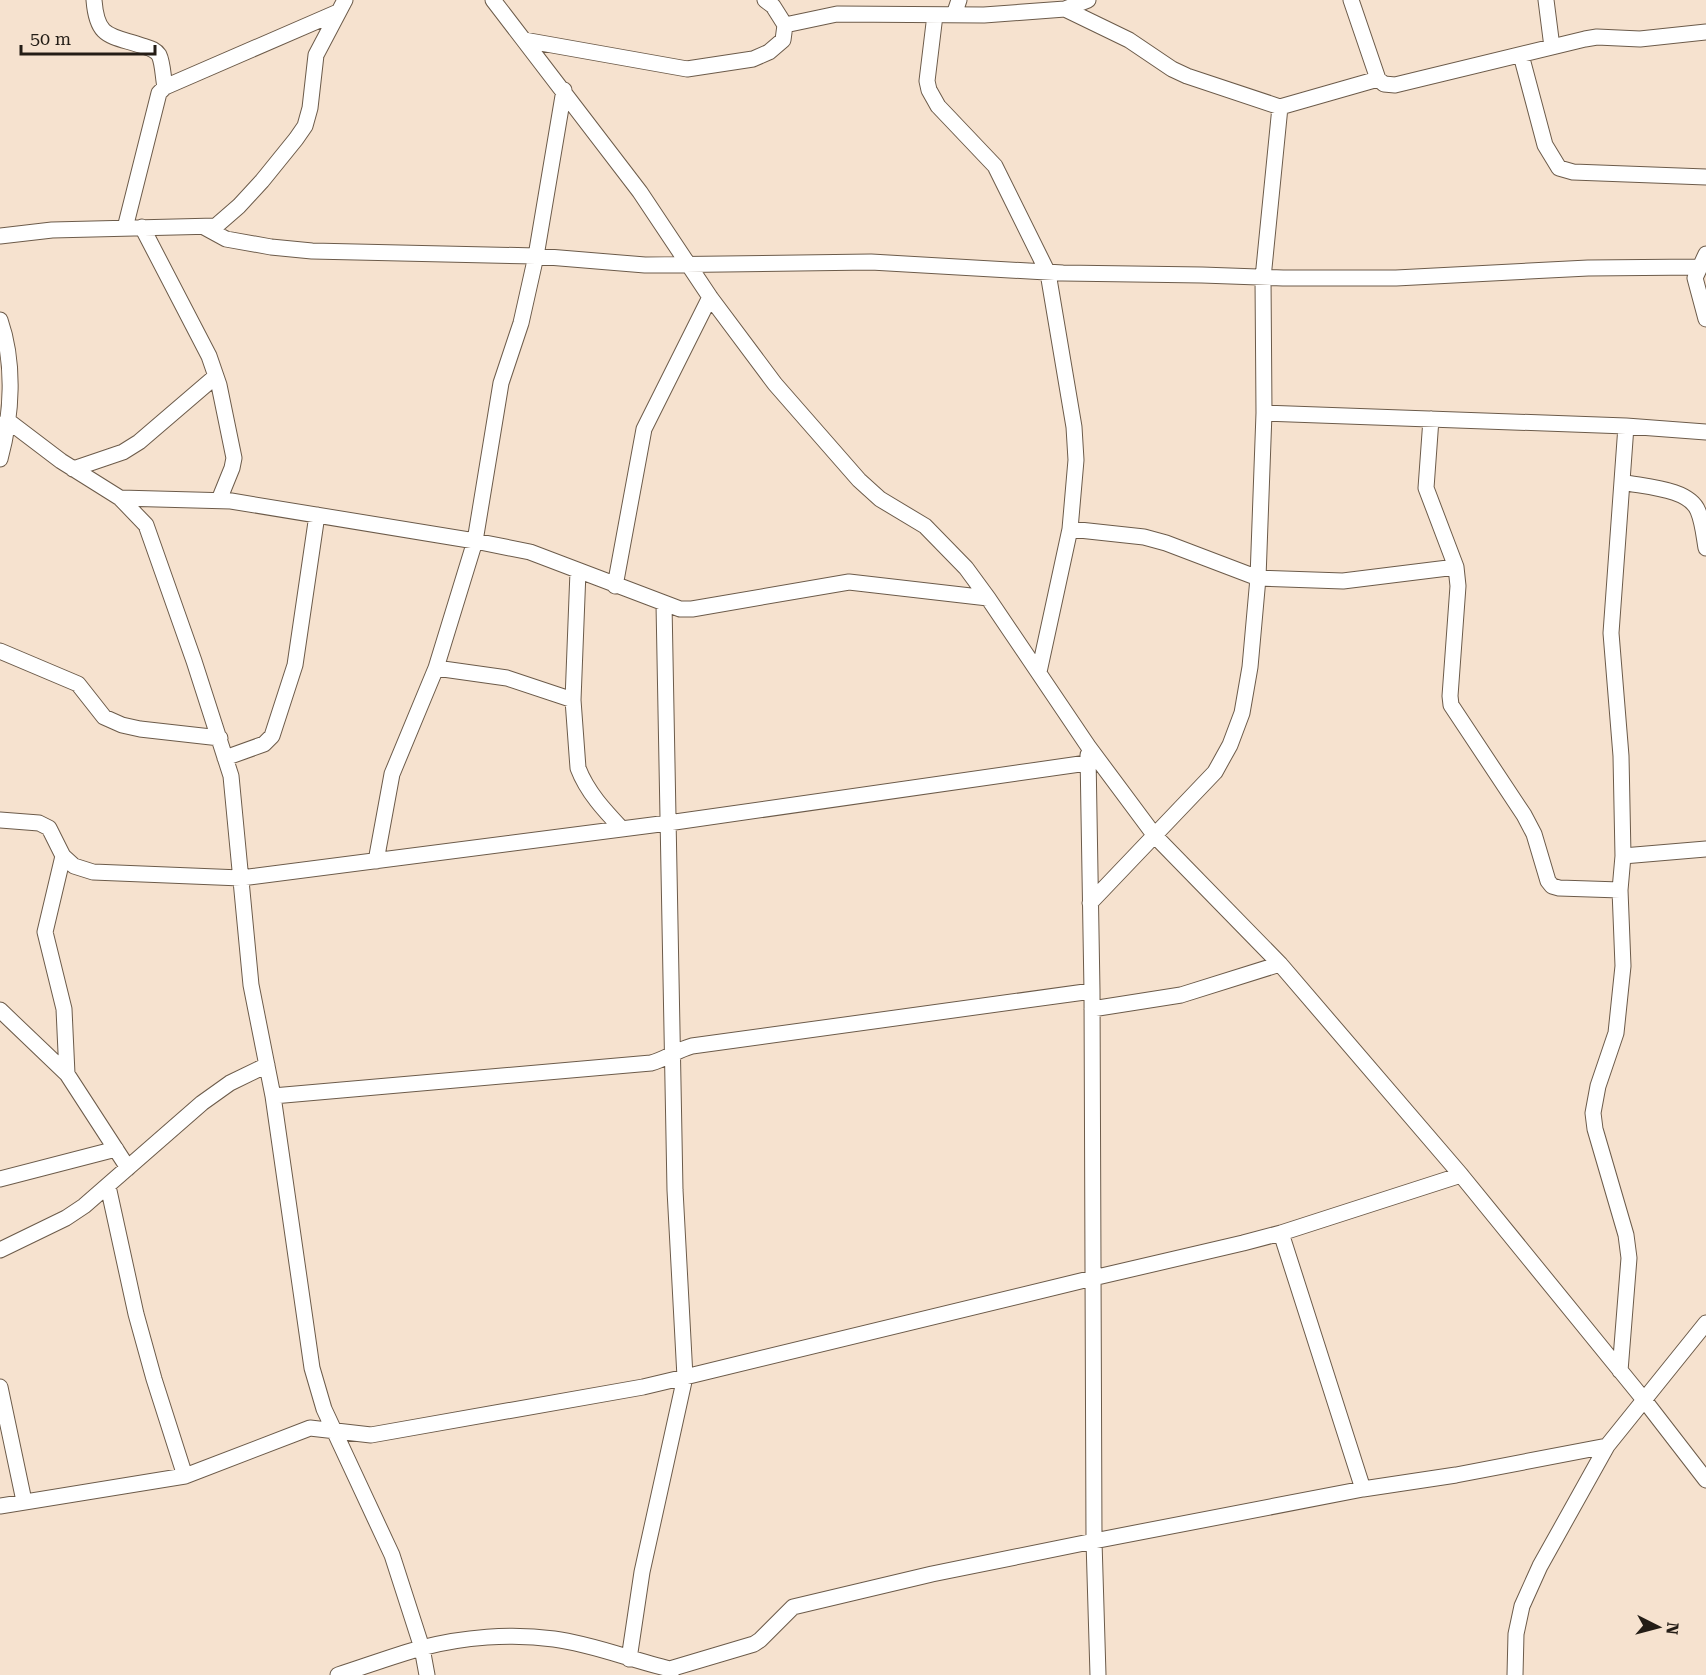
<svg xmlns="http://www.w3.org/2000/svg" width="1706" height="1675" font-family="'Roboto Serif',serif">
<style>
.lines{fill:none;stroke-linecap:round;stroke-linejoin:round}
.minor-casing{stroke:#6c5b4a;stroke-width:17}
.minor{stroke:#fff;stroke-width:15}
</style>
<rect width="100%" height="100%" fill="#f6e2cf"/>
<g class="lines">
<defs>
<path id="minor" d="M94 0C97 39 110 35 143 46 149 48 155 49 159 55 163 63 163 78 165 87
M493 0 640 192 710 297 775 384 859 480 880 499 925 526 966 568 988 598 1088 746 1155 836 1280 964 1461 1175 1645 1401 1706 1480
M765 0 773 6 785 25
M1351 0 1378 79 1384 84 1395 85 1585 39 1597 37 1640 39 1706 32
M1546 0 1552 47
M1065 9 1129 40 1172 69 1187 76 1280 107 1378 79
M935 15 927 81 929 90 938 106 995 166 1048 273 1074 427 1076 460 1070 529 1039 672
M954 15 959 0
M524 40 687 69 753 59 769 52 783 40 785 25 837 14 984 15 1065 9 1088 0
M1521 55 1545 145 1559 168 1573 172 1706 177
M142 227 209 356 219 385 234 458 232 468 219 500
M204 227 226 239 271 247 312 251 536 256 645 265 871 262 1063 273 1202 275 1283 278H1396L1588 268 1699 267
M125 228 159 93 165 87 338 12
M0 236 52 230 216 226 239 206 262 181 296 139 305 126 310 108 316 55 345 0
M1706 254 1695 278 1706 319
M0 320C15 363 12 415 0 459
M1264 413 1626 426 1706 432
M1431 419 1426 488 1456 567 1458 586 1450 696 1451 705 1524 815 1534 834 1548 881 1552 886 1559 888 1620 890
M7 420 61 461 120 498 146 525 194 661 231 776 251 985 273 1096 312 1368 324 1409 392 1555 422 1648 427 1675
M73 469 123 452 139 442 216 376
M1622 482C1644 487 1689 488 1698 511 1703 523 1704 537 1706 548
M120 498 231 501 475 541 530 552 680 609H692L849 582 988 598
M1070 529 1144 537 1166 543 1258 578 1343 581 1456 567
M578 571 573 700 578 768C587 792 605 811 622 829
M615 586 644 429 710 297
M0 651 78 684 104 717 122 725 140 729 220 738
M436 668 507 678 573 700
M1088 755 1092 991 1094 1541 1098 1675
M225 758 264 744 272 736 295 665 317 515
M0 820 39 823 49 828 63 856 74 866 93 872 241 878 668 823 1087 763
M63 856 45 932 64 1009 67 1074
M1623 856 1706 849
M376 861 392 774 436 668 475 541 501 383 521 323 536 256 564 90
M1090 903 1215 772 1230 745 1242 713 1250 667 1258 578 1264 413 1263 278 1280 107
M1092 1009 1181 995 1280 964
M0 1010 67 1074 128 1168
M273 1096 651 1063C666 1059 677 1050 692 1046L1092 991
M0 1179 116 1149
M108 1186 136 1314 154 1379 185 1476
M1281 1233 1363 1489
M0 1250 66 1218 84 1206 202 1103 230 1083 267 1065
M1620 1371 1629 1258 1626 1235 1595 1129 1593 1113 1598 1086 1616 1033 1623 966 1620 890 1623 856 1621 756 1611 633 1626 426
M0 1387 24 1501
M0 1506 185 1476 310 1428 371 1435 643 1387 685 1377 1093 1278 1243 1243 1281 1233 1461 1175
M629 1659 642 1572 685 1377 675 1190 664 604
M670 1669 754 1644 760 1640 793 1607 932 1574 1094 1541 1363 1489 1456 1475 1607 1446 1706 1323
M338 1675C366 1666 393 1656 421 1648 463 1637 511 1633 554 1639 593 1644 631 1660 670 1669L671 1675
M1515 1675 1516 1634 1522 1606 1540 1566 1607 1446"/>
</defs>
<!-- minor casing -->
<use href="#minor" class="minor-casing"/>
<!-- minor -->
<use href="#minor" class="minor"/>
</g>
<!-- north arrow -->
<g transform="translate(1658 1627) rotate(96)" stroke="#f6e2cf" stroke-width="4.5" paint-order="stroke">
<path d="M0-4.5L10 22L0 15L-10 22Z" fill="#241d16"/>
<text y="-9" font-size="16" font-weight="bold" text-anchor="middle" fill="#241d16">N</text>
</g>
<!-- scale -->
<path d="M21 45v9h134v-9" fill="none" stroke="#241d16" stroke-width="3"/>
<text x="30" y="45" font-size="18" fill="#241d16" stroke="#f6e2cf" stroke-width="4.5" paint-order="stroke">50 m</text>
</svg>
